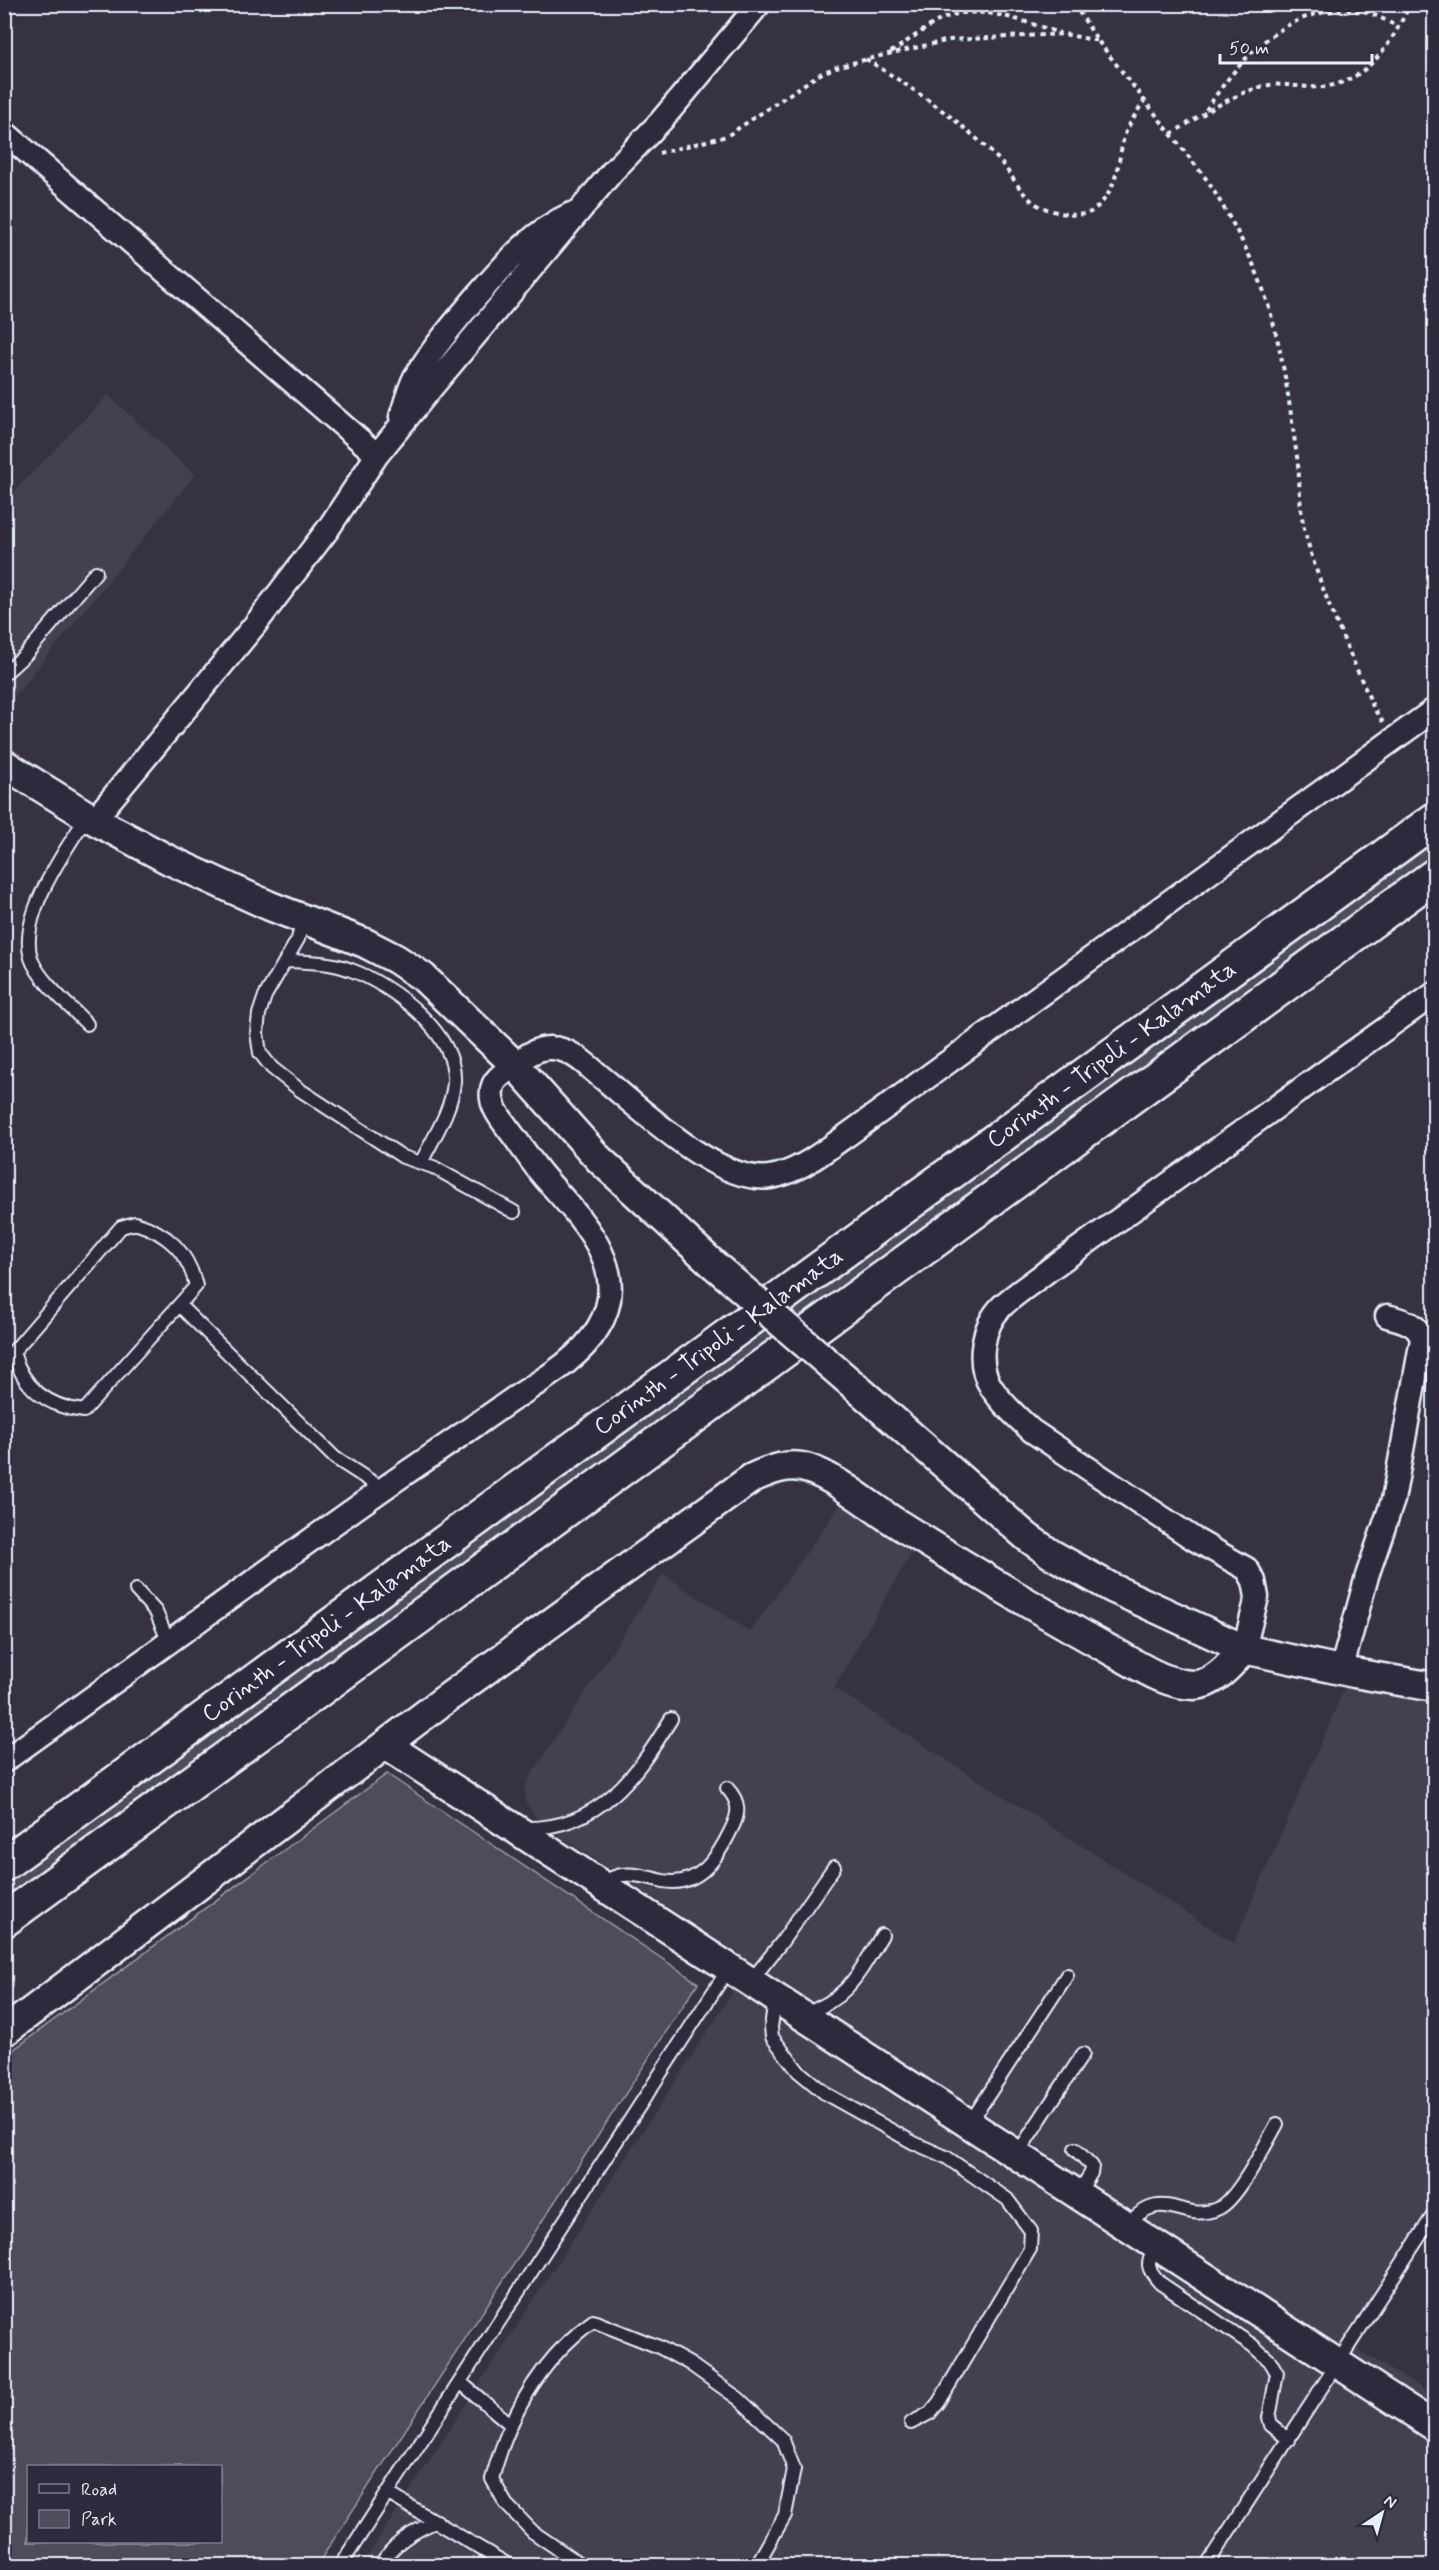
<svg xmlns="http://www.w3.org/2000/svg" width="1439" height="2570" font-family="Mynerve,sans-serif">
<style>
.built{fill:#433f51}
.green{fill:#4d4b5c;stroke:#9a9eaa;stroke-width:1.5;fill-rule:evenodd}
.lines{fill:none;stroke-linecap:round;stroke-linejoin:round}
.service-casing{stroke:#e8f1f8;stroke-width:16}
.minor-casing{stroke:#e8f1f8;stroke-width:27}
.tertiary-casing{stroke:#e8f1f8;stroke-width:33}
.motorway-casing{stroke:#e8f1f8;stroke-width:38}
.path{stroke:#e8f1f8;stroke-width:4;stroke-dasharray:4.5 4.5;stroke-linecap:butt}
.service{stroke:#2f2a3d;stroke-width:12}
.minor{stroke:#2f2a3d;stroke-width:22}
.tertiary{stroke:#2f2a3d;stroke-width:28}
.motorway{stroke:#2f2a3d;stroke-width:33}
.tertiary-bridge-casing{stroke:#e8f1f8;stroke-width:33;stroke-linecap:butt}
.tertiary-bridge{stroke:#2f2a3d;stroke-width:28}
.labels{text-anchor:middle;dominant-baseline:central;stroke-width:6;stroke-linejoin:round;paint-order:stroke}
.street-label{font-size:24px;fill:#e8f1f8;stroke:#2f2a3d}
</style>
<rect width="100%" height="100%" fill="#363244"/>
<filter id="ink" filterUnits="userSpaceOnUse"><feTurbulence type="fractalNoise" baseFrequency=".0167" numOctaves="2"/><feDisplacementMap in="SourceGraphic" scale="12" xChannelSelector="R" yChannelSelector="G"/><feConvolveMatrix kernelMatrix="1 2 1 2 8 2 1 2 1" color-interpolation-filters="sRGB"/></filter>
<g filter="url(#ink)">
<!-- built -->
<path class="built" d="M108 395 195 475 5 708V501Z
M841 1504 913 1550 834 1688 1234 1943 1346 1685 1434 1700V2223L1351 2345 1434 2396V2565L361 2566 752 1963 539 1822 525 1801V1788L529 1778 663 1574 750 1632Z"/>
<!-- green -->
<path class="green" d="M1434 843V856L5 1899 4 1886Z
M387 1774 698 1983 317 2565H5V2056ZM28 2466H220V2542H28Z"/>
<g class="lines">
<defs>
<path id="service" d="M4 674 26 654 96 572
M87 816C66 850 18 915 31 958 38 980 71 1007 87 1024
M303 919 298 939 265 996 259 1014 257 1033 260 1053 272 1068 300 1090 403 1157 433 1167 514 1212
M287 961C308 962 331 962 351 970 392 985 457 1033 454 1082 452 1110 433 1138 421 1163
M135 1223C168 1233 188 1252 196 1286L84 1411C48 1407 23 1388 13 1352L121 1227Z
M179 1305 335 1458 383 1489
M136 1590 156 1612 169 1643
M526 1828C599 1829 637 1775 671 1719
M600 1883C607 1880 615 1876 622 1875 636 1873 650 1878 663 1881 699 1888 718 1857 731 1830 740 1813 740 1802 727 1788
M750 1982 781 1943 834 1867
M775 1999 771 2027 772 2037 798 2071 826 2094 914 2143 946 2157 1007 2199 1031 2231 1030 2249 939 2402 930 2413 911 2423
M803 2014C848 2000 859 1973 882 1935
M969 2124 1067 1975
M1075 2149 1092 2166 1091 2173 1078 2194
M1017 2154 1083 2054
M1126 2226C1166 2182 1181 2226 1219 2208 1238 2199 1266 2143 1277 2124
M1156 2245C1147 2265 1145 2266 1160 2283L1252 2345 1270 2361 1277 2373 1269 2418 1271 2425 1289 2440
M460 2382 510 2424
M387 2493 510 2566
M340 2566 729 1968
M380 2566C394 2542 412 2532 437 2521
M583 2566 533 2532 506 2504 492 2479C509 2416 539 2360 593 2321L659 2347 690 2364 739 2399 783 2440 794 2469 785 2515 756 2566
M1206 2566 1434 2214"/>
<path id="minor" d="M4 132 377 455
M401 417C405 404 409 389 415 377 433 348 455 322 477 296 505 264 531 232 571 214
M94 820 254 626 328 529 377 455 432 387 612 172 661 121 759 4
M1244 1649 1257 1597 1254 1581 1247 1569 1194 1539 1032 1431C1018 1418 1002 1404 991 1387 976 1363 982 1326 1002 1306 1016 1293 1034 1282 1050 1269L1434 994
M1341 1671 1367 1576 1393 1500 1422 1339C1418 1323 1401 1320 1387 1316
M4 1761C137 1666 269 1568 403 1475 439 1451 474 1426 510 1401 540 1381 579 1360 598 1328 634 1270 580 1218 545 1178 532 1163 522 1147 510 1131 501 1119 487 1103 493 1086 495 1078 506 1072 513 1066 523 1058 537 1047 551 1048 570 1048 587 1065 600 1076 640 1108 717 1184 770 1177 798 1173 824 1151 846 1136L1434 710"/>
<path id="tertiary" d="M4 764 94 820 169 860 270 906 365 943 396 959 423 977 515 1065 599 1159 713 1264
M858 1389 1027 1537 1051 1554 1112 1588 1244 1649 1354 1673 1434 1687
M386 1745 1434 2426
M4 2032 443 1701 752 1478C770 1470 789 1462 809 1469 837 1478 872 1508 898 1524 968 1568 1038 1610 1110 1650 1135 1663 1164 1685 1194 1685 1214 1685 1232 1663 1244 1649"/>
<path id="motorway" d="M4 1864 1434 820
M4 1920 1434 876"/>
</defs>
<!-- service casing -->
<use href="#service" class="service-casing"/>
<!-- minor casing -->
<use href="#minor" class="minor-casing"/>
<!-- tertiary casing -->
<use href="#tertiary" class="tertiary-casing"/>
<!-- motorway casing -->
<use href="#motorway" class="motorway-casing"/>
<!-- path -->
<path class="path" d="M1074 4 1098 41 1207 180C1230 217 1253 257 1266 298 1282 347 1289 400 1296 450 1301 478 1298 509 1306 536 1322 596 1350 652 1374 709L1383 722
M891 52C908 41 925 28 942 19 979 2 1024 22 1060 33
M866 59C912 88 959 119 997 158 1010 171 1018 190 1032 201 1043 211 1079 220 1092 211 1118 193 1117 164 1124 137 1128 125 1137 112 1144 101
M1206 110C1242 55 1291 0 1366 12 1377 15 1388 22 1399 27
M1171 134C1200 116 1228 97 1260 87 1283 80 1307 91 1329 86 1371 78 1394 39 1410 4
M659 153 727 136 818 75 836 67 888 54 950 40 1064 34 1098 41"/>
<!-- service -->
<use href="#service" class="service"/>
<!-- minor -->
<use href="#minor" class="minor"/>
<!-- tertiary -->
<use href="#tertiary" class="tertiary"/>
<!-- motorway -->
<use href="#motorway" class="motorway"/>
<defs>
<path id="tertiary-bridge" d="M713 1264 858 1389"/>
</defs>
<!-- tertiary-bridge casing -->
<use href="#tertiary-bridge" class="tertiary-bridge-casing"/>
<!-- tertiary-bridge -->
<use href="#tertiary-bridge" class="tertiary-bridge"/>
</g>
</g>
<g class="labels">
<!-- street labels -->
<g class="street-label">
<text transform="translate(1112 1055) rotate(-36)">Corinth - Tripoli - Kalamata</text>
<text transform="translate(719 1342) rotate(-36)">Corinth - Tripoli - Kalamata</text>
<text transform="translate(327 1629) rotate(-36)">Corinth - Tripoli - Kalamata</text>
</g>
</g>
<!-- margin -->
<rect width="1439" height="2570" fill="none" stroke="#2f2a3d" stroke-width="24"/>
<rect x="12" y="12" width="1415" height="2546" fill="none" stroke="#e8f1f8" stroke-width="2" filter="url(#ink)"/>
<!-- legend -->
<rect x="27" y="2465" width="195" height="78" fill="#2f2a3d" stroke="#797a88" stroke-width="1.5"/>
<rect x="39" y="2484" width="30" height="9" fill="#2f2a3d" stroke="#797a88" stroke-width="1.5"/>
<text x="81" y="2495" font-size="18" fill="#e8f1f8">Road</text>
<rect x="39" y="2510" width="30" height="18" fill="#4d4b5c" stroke="#797a88" stroke-width="1.5"/>
<text x="81" y="2525" font-size="18" fill="#e8f1f8">Park</text>
<!-- north arrow -->
<g transform="translate(1382 2513) rotate(36)" stroke="#2f2a3d" stroke-width="4.5" paint-order="stroke">
<path d="M0-4.5L10 22L0 15L-10 22Z" fill="#e8f1f8"/>
<text y="-9" font-size="16" font-weight="bold" text-anchor="middle" fill="#e8f1f8">N</text>
</g>
<!-- scale -->
<path d="M1220 54v9h152v-9" fill="none" stroke="#e8f1f8" stroke-width="3"/>
<text x="1229" y="54" font-size="18" fill="#e8f1f8" stroke="#2f2a3d" stroke-width="4.5" paint-order="stroke">50 m</text>
</svg>
